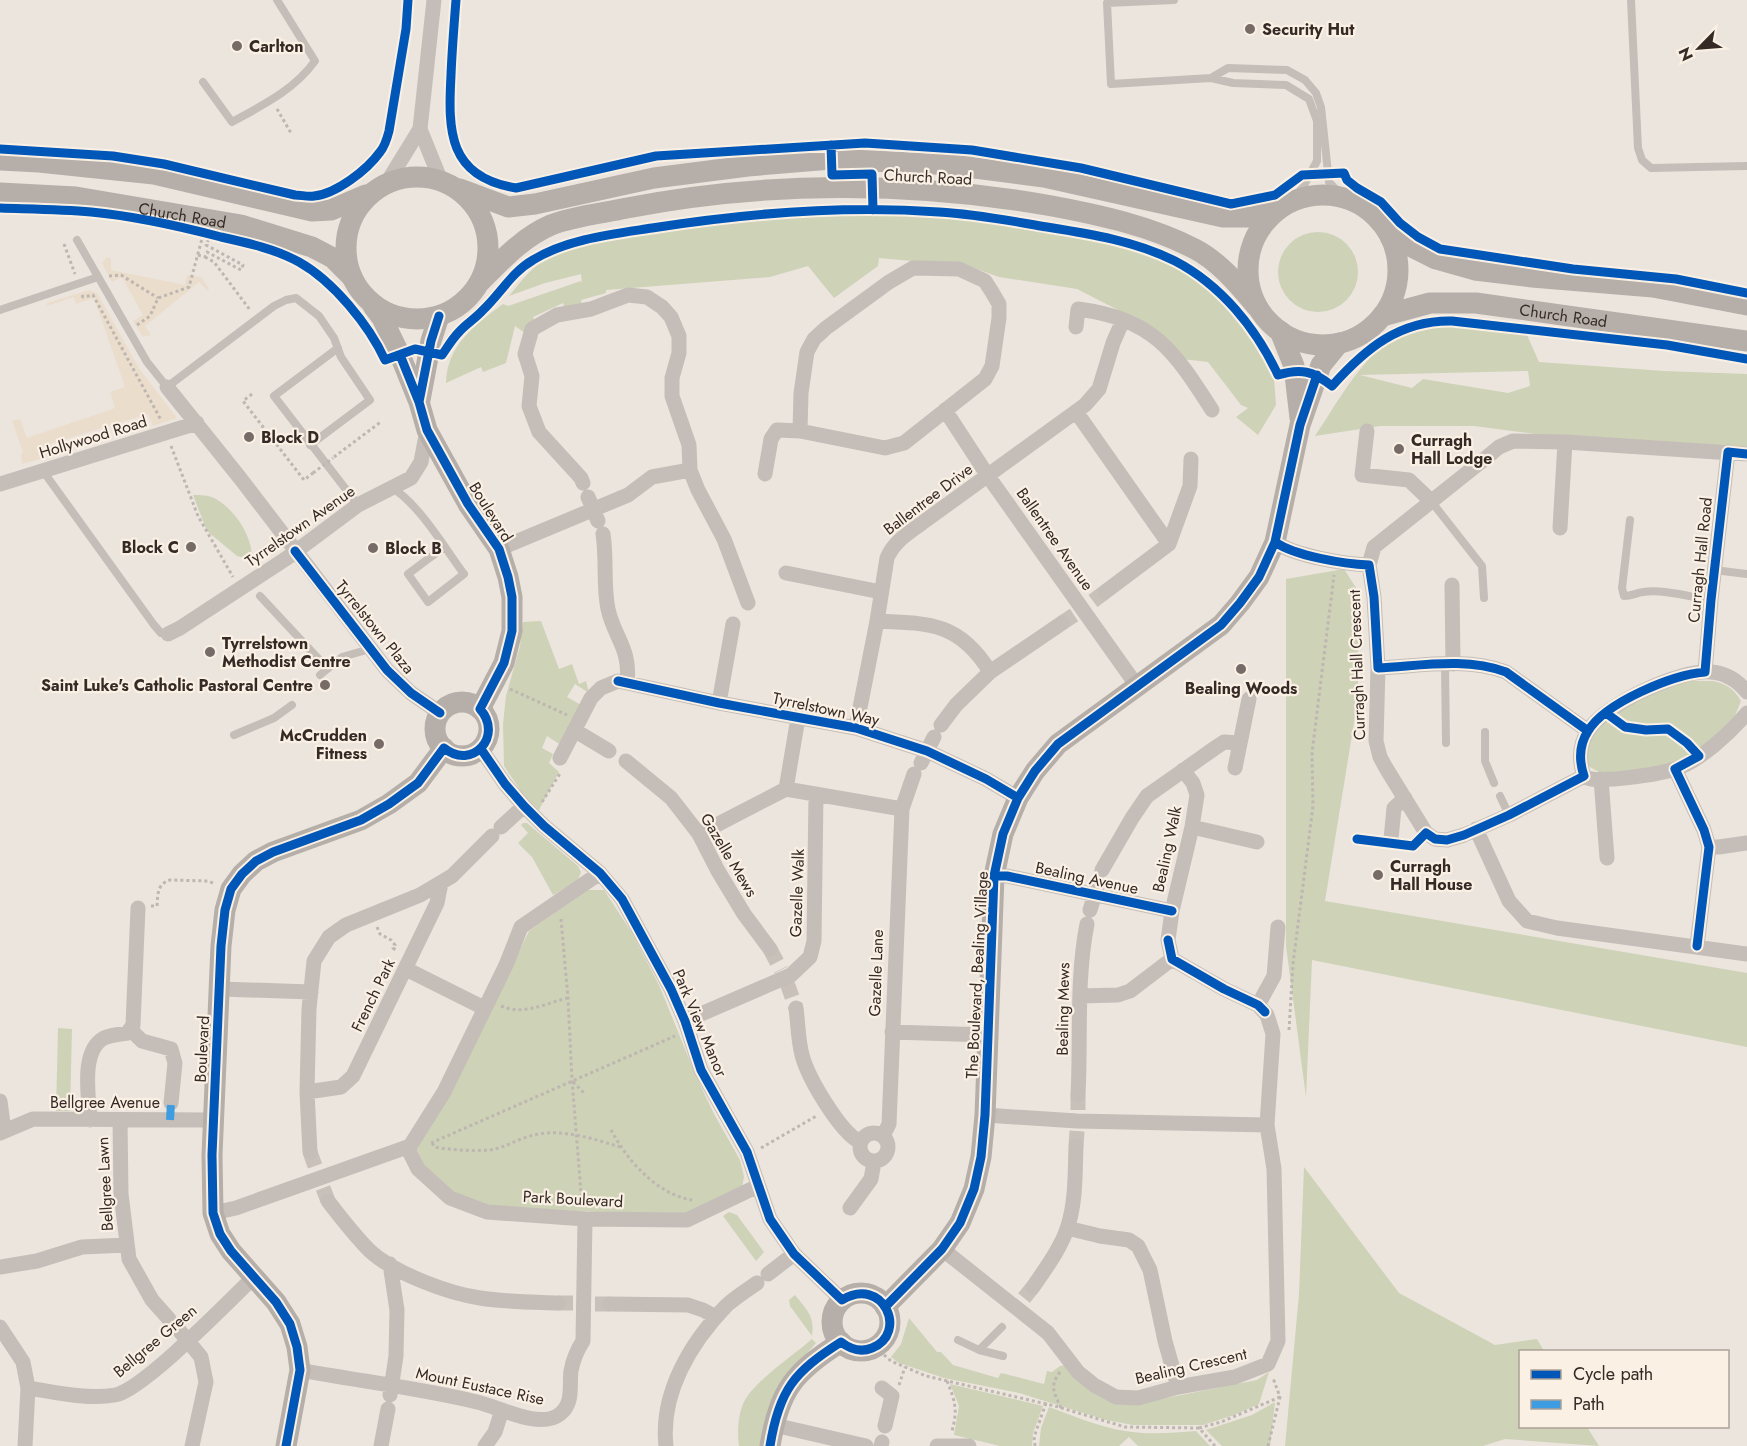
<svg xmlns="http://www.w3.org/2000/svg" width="1747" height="1446" font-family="Jost,sans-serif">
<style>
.green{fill:#ced2b7;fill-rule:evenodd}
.plaza{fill:#ebddcc}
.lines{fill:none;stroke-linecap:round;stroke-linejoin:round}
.street-tunnel{stroke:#c8c0b9;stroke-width:15;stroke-dasharray:15 8;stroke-linecap:butt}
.path{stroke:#beb6b0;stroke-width:3;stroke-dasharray:3 3;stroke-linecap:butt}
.lane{stroke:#c5beb8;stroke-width:8}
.street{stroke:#c5beb8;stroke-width:15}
.secondary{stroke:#b6aea8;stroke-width:21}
.path-bridge{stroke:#beb6b0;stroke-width:3;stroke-dasharray:3 3;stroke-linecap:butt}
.quiet{stroke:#3e9ce0;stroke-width:8;stroke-dasharray:15 8;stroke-linecap:butt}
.cycleway-casing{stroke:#faf0e4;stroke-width:13}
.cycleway{stroke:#0057b8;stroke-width:9}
.poi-dot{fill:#766b66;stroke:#faf0e4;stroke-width:2}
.labels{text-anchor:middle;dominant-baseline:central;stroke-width:4.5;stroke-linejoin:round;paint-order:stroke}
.poi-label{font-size:16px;font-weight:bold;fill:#362a26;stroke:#faf0e4;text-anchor:start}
.street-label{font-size:16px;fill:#362a26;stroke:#faf0e4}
</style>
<rect width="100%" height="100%" fill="#ece5de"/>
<!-- green -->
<path class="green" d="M874 206 1027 224 1096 238 1176 259 1196 271 1230 297 1256 329 1274 378 1276 405 1258 435 1236 417 1248 408 1241 405 1208 362 1182 359 1124 313 1077 289 999 277 968 266 879 258 878 266 834 298 808 266 770 277 606 290V293L581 300 582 307 565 309 563 303 533 317 535 321 525 333 515 326 506 363 483 372 481 367 446 383C447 345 475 325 503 304L508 306 581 281 582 284 581 274 545 283 509 296C521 281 533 266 551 255 565 247 587 243 603 239 691 215 783 210 874 206Z
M1278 272a40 40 0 1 1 80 0a40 40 0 1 1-80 0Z
M1439 327H1469L1527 335 1539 362 1664 371 1747 374V453L1629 446 1474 426H1380L1315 436C1330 414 1358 365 1379 350 1397 337 1417 331 1439 327ZM1528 371 1530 386 1508 393 1423 379 1412 388 1360 375Z
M193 495C200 495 210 495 216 499 236 511 253 537 252 560L237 556 207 531Z
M1344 569 1358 591V698L1325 901 1747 973V1047L1312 960 1306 1097 1286 946V579Z
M541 621 559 669 572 664 579 684 586 681 589 693 575 684 567 697 581 705 561 745 547 736 542 748 553 754 549 763 559 772 539 810 525 797 504 766 503 724 506 696 520 646 523 622Z
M1713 681C1727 684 1734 689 1741 701L1732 723 1689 756 1673 763 1639 771 1620 772H1599L1588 766C1587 758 1587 751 1589 743 1597 716 1655 689 1680 682 1690 680 1702 681 1713 681Z
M523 823H527L578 866 581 872 577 882 553 895 532 857 518 843 528 833 521 825Z
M588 890H604L632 933 659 985 696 1076 714 1114 740 1160 744 1177 742 1187 684 1216 485 1207 451 1193 422 1165 417 1148 468 1056 529 931Z
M58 1028 72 1029 70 1111H56Z
M1304 1167 1399 1293 1495 1345 1537 1339 1544 1351 1520 1352V1426L1587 1427 1599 1446 1505 1439 1483 1446H1285L1299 1294Z
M729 1212 737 1215 764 1252 756 1261 723 1216Z
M795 1295C807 1310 815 1316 812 1336L790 1306 789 1300Z
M909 1318 937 1352H941L953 1365 998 1378 1001 1373 1044 1384 1047 1371 1052 1372 1060 1366 1066 1365 1075 1378 1156 1400 1257 1380 1269 1372 1259 1404 1234 1415 1203 1425H1133L1106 1420 1019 1393 944 1378 899 1363 891 1357 901 1344Z
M812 1339 816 1343 790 1373 761 1446H739C737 1431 738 1413 745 1400 756 1380 794 1355 812 1339Z
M950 1384 1043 1406 1033 1433 1032 1446H1000L954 1435 959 1406Z
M1275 1402 1270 1446H1222L1206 1430 1252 1415Z
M1049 1407C1074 1416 1099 1427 1125 1431 1148 1435 1173 1433 1196 1431L1210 1446H1138L1129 1437 1119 1446H1039L1041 1428Z"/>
<!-- plaza -->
<path class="plaza" d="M107 257 111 259V270L185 285 187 275 201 277 209 289 208 291 199 282 145 326 151 335 143 337 133 321 143 315 122 277 112 282 103 265 102 263Z
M89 290 97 293 140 370 177 418 153 426 148 414 43 446 47 457 22 464 21 454 23 452 12 421 20 419 27 438 115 408 110 392 125 387 94 298 76 304 74 297 47 306V303Z"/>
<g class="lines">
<!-- street-tunnel -->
<path class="street-tunnel" d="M1093 601 1105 592
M1062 623 1074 615
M770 949 781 970
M787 983 796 1008
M1078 1110V1095
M1076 1146 1077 1131
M310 1152 315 1166
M323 1188 328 1201
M1024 1298 1033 1287
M558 1303H573
M595 1304H610"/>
<!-- path -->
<path class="path" d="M277 109 291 133
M64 244 75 274
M198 255 205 257 207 252 241 270 243 265 206 245 209 238
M205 257 214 262 250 310
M109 276 121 275 158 298
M82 295 83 297 93 295 161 420
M137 325 150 316 158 298 189 287 203 235
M252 394 243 401 304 480 313 473
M171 446 198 516 233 577
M334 457 382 421
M510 689 567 715
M542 802 561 772
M151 906H157C158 894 157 884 170 880L208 881 215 884
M561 919 568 998 572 1080 582 1205
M377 927 380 934 391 940 395 945 393 948 397 951
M501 1006C524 1016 546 1003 568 998
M1289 1030 1293 964 1313 806 1312 753 1334 575
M573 1082 585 1094
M611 1130C627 1160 656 1194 692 1200
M431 1143 675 1036
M432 1143 435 1147C446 1150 484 1152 495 1149 508 1146 520 1138 534 1135 562 1128 594 1139 620 1147
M761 1148 818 1115
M875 1347 891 1361 926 1376 1055 1406 1125 1427 1199 1428 1215 1446
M1060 1372C1049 1387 1054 1392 1061 1408
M947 1381C955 1401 958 1410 952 1431
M899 1385 905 1367
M1199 1428 1221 1422 1280 1397
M1035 1446 1034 1437 1046 1403
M1268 1446 1280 1397 1273 1378"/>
<!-- lane -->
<path class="lane" d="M1174 0 1107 3 1111 84 1211 78
M1631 0 1638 148 1642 160 1651 168 1747 166
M203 82 232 122C263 105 294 90 315 61L277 0
M1291 201 1303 187 1317 161V121L1309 99 1286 85 1233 83 1211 78 1228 68 1287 70 1305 80 1316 93 1321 107 1329 182 1343 197
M77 240 147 362 167 387 274 306 286 300 296 298 319 316 334 338 341 357 370 400 310 445
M0 310 98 277
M338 348 274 396 358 505
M43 471 154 625 161 633 168 634
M391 487C419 504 444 547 464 574L428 602 408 574 444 547
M1431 501 1482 566 1484 598
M1630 520 1622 588 1624 596C1632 596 1636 593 1643 592 1664 589 1690 597 1711 600
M1714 570 1747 574
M260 596 327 668
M1445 665 1446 743
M320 675 342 657 370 649
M1485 732V761L1494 783
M234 735 274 718 292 705
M1500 796 1509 815
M958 1340 979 1350 1003 1356
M979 1350 1002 1327"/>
<!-- street -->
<path class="street" d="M420 129 441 181
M388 181 420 129 434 0
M1076 327 1078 309C1153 319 1173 349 1212 410
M167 387 240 478 387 670 411 693 440 713
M945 410 988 476 1137 686
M1077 413 1169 544
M1367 431 1362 475 1409 480 1431 501
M765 474 771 439 777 430 800 431 885 448 904 443 985 379 992 366 999 318V304L992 292 985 281 959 269 913 268 889 282 826 328 814 339 807 352 801 393 800 431
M583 483 581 478 539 432 529 406 532 376 525 354 532 329 557 315 591 309 628 295 647 297 662 307 671 317 679 336V353L672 378V396L689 445 690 470 698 490 724 539 748 603
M0 484 197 423
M588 497 598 521
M1560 528 1565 442
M603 534C607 559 603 585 608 609 614 637 631 649 627 682
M1275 542C1295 556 1344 564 1369 565
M499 549 628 495 652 477 690 470
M786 573 881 592
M1452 585 1453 664
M1105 592 1169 544 1190 486 1191 459
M877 621C930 623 960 623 990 672
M168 634 180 628 287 558 358 505 411 478 421 462 427 430
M1378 668C1420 666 1465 657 1506 672L1588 731
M1705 672 1711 600 1728 452
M719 703 733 624
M941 725 956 705 990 672 1062 623
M856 728 877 621 887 558C894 541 909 533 922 523L1085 405 1099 389 1113 343 1123 320
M574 730 609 751
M481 749 505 784 524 806 544 826 600 873 622 899 671 989 685 1021 701 1070 747 1152 770 1219 794 1254 842 1300
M560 758 591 698 601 688 618 681 719 703 856 728 927 751 986 779 1018 798
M626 761 671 798 699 834 718 871 744 914 770 949
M921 763 934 737
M1235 768 1249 699
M1675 769 1704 830 1709 847 1697 946
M1584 776 1509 815 1464 835 1447 840 1435 839 1426 833 1386 768 1380 757 1376 741 1378 668 1374 597 1369 565 1374 547 1487 457 1499 447 1513 441 1565 442 1747 454
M1584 776C1579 761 1579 745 1588 731 1605 704 1680 669 1711 672 1726 673 1738 681 1747 692
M1584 776C1592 782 1606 779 1615 779 1634 777 1656 775 1675 769 1700 761 1730 733 1747 713
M1601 779 1607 858
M786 789 902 809
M786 789 798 718
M501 827 524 806
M1192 827 1257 842
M1476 829 1509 901 1527 921 1557 928 1747 954
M699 834 786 789
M1391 839 1394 808 1405 798
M1709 847H1719L1747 843
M1102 870 1132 818 1147 796 1215 748 1224 742 1239 743
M994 876H1007L1172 911
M1090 910 1098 884
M406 969 484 1008
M221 989 311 992
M1080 996 1118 995 1130 991 1172 959
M1258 1005 1274 976 1278 927
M796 1008C798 1023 798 1040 802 1055 808 1078 840 1132 860 1142
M685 1021 791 975 810 957 814 941 816 795
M130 1029 142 1041 171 1049 175 1063 171 1103
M892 1032 987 1035
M307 1092 341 1087 353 1076 437 903 441 883
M1078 1095C1081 1038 1076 980 1087 924
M0 1101 4 1131
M985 1115 1077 1121 1267 1125
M90 1120C89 1097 80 1051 104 1038 110 1035 120 1034 128 1033L133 1025 138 908
M120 1120 121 1194 129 1259 152 1300 169 1319
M860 1147a14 14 0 1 1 28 0a14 14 0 1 1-28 0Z
M0 1133 33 1119 213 1120
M883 1136 889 1124 902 809 914 774
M410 1146V1153L418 1169 450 1198 487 1212 585 1219 687 1220 758 1186
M310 1152 307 1092 309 1009 314 961 329 937 346 925 420 895 452 876 492 836
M328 1201C341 1218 355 1236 370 1251 394 1273 447 1293 480 1298 505 1302 533 1302 558 1303
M850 1208 871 1179 874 1162
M213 1213 236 1208 410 1146 444 1092 506 965 521 927 600 873
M1067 1228 1100 1236 1129 1240 1138 1246 1150 1270 1165 1341 1178 1387
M942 1249 1048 1333 1078 1372 1094 1385 1116 1397 1138 1398 1178 1387 1235 1377 1268 1364 1278 1341 1274 1169 1267 1125 1273 1034 1267 1015 1258 1005 1224 989 1172 959 1168 940 1172 911 1192 827 1197 795 1193 783 1183 770
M390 1264 397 1310 396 1356 390 1395
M0 1267 37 1261 82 1247 127 1245
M768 1274 794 1254
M1033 1287C1046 1268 1061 1248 1068 1226 1076 1200 1075 1172 1076 1146
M610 1304 688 1305 703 1310 716 1317
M0 1327 23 1362 28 1388 25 1446
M178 1329 201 1357 206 1382 192 1446
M300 1370C359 1381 419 1388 477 1402 499 1407 540 1430 560 1414 574 1403 569 1386 571 1371 573 1360 577 1350 583 1341L585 1219
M28 1388C54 1392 89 1400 115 1395 143 1390 229 1301 254 1277
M882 1388 892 1396 885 1426
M774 1425 866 1446
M381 1446 388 1409
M485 1446 495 1432 502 1410
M666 1446C660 1393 691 1342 727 1305 736 1297 747 1290 757 1283
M881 1446 882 1442
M937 1446H969"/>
<!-- secondary -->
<g class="secondary">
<path d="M0 160 39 162 154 174 312 211 331 210 366 195"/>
<circle cx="417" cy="248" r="71"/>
<path d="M460 189 508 207 535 204 654 178 748 166 831 159 952 165 1044 177 1223 217H1253L1278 209"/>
<path id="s1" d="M0 193 76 197 241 225 312 247 333 258 352 277"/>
<circle cx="1323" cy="270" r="75"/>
<path d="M1390 236 1436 259 1475 270 1532 277 1653 287 1747 305"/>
<path d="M481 281C502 260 523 237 551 225 573 216 604 213 627 208 766 181 913 181 1052 206 1100 215 1151 226 1195 249 1220 262 1240 287 1258 308"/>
<path d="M373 306 382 318 400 355 419 402 427 430 468 504 499 549 508 577 512 597V631L504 663 480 709"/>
<path id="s2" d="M1382 316 1430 303H1476L1747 341"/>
<path d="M1280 331 1294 366 1300 418"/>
<path d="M420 400 431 341 439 316"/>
<circle cx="462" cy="729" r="27"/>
<circle cx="861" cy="1322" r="29"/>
<path d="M885 1307 942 1249 960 1223 974 1189 981 1157 985 1115 994 876 1003 834 1018 798 1035 771 1058 744 1221 625 1240 603 1259 577 1275 542 1300 425 1321 365 1339 343"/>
<path d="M286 1446 300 1370 297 1347 290 1324 276 1302 231 1251 220 1234 213 1213 212 1155 221 946 225 910 231 889 242 874 256 861 273 852 361 820 389 804 418 783 444 748"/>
<path d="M770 1446C779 1390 794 1372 841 1342"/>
</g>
<!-- path-bridge -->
<path class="path-bridge" d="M313 473 333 458"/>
<!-- quiet -->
<path class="quiet" d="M170 1120 171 1103"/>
<defs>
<path id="cycleway" d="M456 0C454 25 452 50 451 75 448 131 448 177 516 188L656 156 865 143 972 150 1081 168 1231 204 1275 195 1302 175 1344 173 1347 180 1357 188 1381 202 1400 223 1418 237 1440 249 1573 269 1676 279 1747 293
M831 145 832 175 872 174 873 210
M0 149 113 156 164 164 295 195C301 195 308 197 314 196 336 194 367 170 380 152 385 146 387 139 389 131L406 29 408 0
M0 208C30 209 61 209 91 212 135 216 179 226 221 237 248 243 275 249 299 262 333 281 369 325 385 360L415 349 442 355C447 348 452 339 459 332 466 324 476 318 483 310 500 294 512 272 533 260 567 239 613 234 652 228 747 213 843 205 939 212 976 214 1011 221 1047 227 1091 234 1135 241 1175 261 1221 285 1256 328 1278 375 1301 368 1313 371 1332 386 1366 348 1400 320 1452 321L1667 345 1747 359
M419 402 431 341 439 316
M1275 542C1295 556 1344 564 1369 565L1374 597 1378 668C1420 666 1465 657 1506 672L1588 731
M295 551 387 670 411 693 440 713
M618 681 719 703 856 728 927 751 986 779 1018 798
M1606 713 1625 727 1646 730 1668 729 1687 743 1699 756 1675 769 1704 830 1709 847 1697 946
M481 749 505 784 524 806 544 826 600 873 622 899 671 989 685 1021 701 1070 747 1152 770 1219 794 1254 842 1300C883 1275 909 1333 872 1348 860 1353 850 1349 841 1342 794 1372 779 1390 770 1446
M1357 839 1413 846 1426 833 1435 839 1447 840 1464 835 1509 815 1584 776C1579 761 1579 745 1588 731 1606 702 1672 675 1705 672L1711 600 1728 452 1747 454
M994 876H1007L1172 911
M1168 940 1172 959 1224 989 1258 1005 1265 1012
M885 1307 942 1249 960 1223 974 1189 981 1157 985 1115 994 876 1003 834 1018 798 1035 771 1058 744 1221 625 1240 603 1259 577 1275 542 1300 425 1317 375
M286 1446 300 1370 297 1347 290 1324 276 1302 231 1251 220 1234 213 1213 212 1155 221 946 225 910 231 889 242 874 256 861 273 852 361 820 389 804 418 783 444 748C472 771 504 736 480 709L504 663 512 631V597L508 577 499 549 468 504 427 430 419 402 400 355"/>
</defs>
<!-- cycleway casing -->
<use href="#cycleway" class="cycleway-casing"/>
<!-- cycleway -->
<use href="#cycleway" class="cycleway"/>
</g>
<!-- markers -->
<g class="poi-dot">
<circle cx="1250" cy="29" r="6"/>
<circle cx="237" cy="46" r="6"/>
<circle cx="249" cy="437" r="6"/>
<circle cx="1399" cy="449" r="6"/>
<circle cx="191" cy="547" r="6"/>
<circle cx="373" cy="548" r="6"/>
<circle cx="210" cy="652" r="6"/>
<circle cx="1241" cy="669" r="6"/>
<circle cx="325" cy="685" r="6"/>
<circle cx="379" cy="744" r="6"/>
<circle cx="1378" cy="875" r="6"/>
</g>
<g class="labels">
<!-- poi labels -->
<g class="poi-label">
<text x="1262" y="29">Security Hut</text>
<text x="249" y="46">Carlton</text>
<text x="261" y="437">Block D</text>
<text x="1411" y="440">Curragh<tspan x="1411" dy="18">Hall Lodge</tspan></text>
<text x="179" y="547" text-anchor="end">Block C</text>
<text x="385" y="548">Block B</text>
<text x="222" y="643">Tyrrelstown<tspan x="222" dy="18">Methodist Centre</tspan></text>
<text x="313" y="685" text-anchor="end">Saint Luke's Catholic Pastoral Centre</text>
<text x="1241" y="688" text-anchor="middle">Bealing Woods</text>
<text x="367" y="735" text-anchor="end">McCrudden<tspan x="367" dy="18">Fitness</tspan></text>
<text x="1390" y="866">Curragh<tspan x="1390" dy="18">Hall House</tspan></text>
</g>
<!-- street labels -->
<g class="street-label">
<text transform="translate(928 177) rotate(3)">Church Road</text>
<text stroke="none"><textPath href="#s1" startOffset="184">Church Road</textPath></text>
<text stroke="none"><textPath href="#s2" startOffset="184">Church Road</textPath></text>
<text transform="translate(93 437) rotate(-17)">Hollywood Road</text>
<text transform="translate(928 499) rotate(-37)">Ballentree Drive</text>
<text transform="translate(491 512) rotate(58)">Boulevard</text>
<text transform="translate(300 526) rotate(-35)">Tyrrelstown Avenue</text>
<text transform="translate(1055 539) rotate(55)">Ballentree Avenue</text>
<text transform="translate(1700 560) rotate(-84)">Curragh Hall Road</text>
<text transform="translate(375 627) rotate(51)">Tyrrelstown Plaza</text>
<text transform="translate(1357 665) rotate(-92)">Curragh Hall Crescent</text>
<text transform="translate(826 709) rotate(12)">Tyrrelstown Way</text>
<text transform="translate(1167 849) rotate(-78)">Bealing Walk</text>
<text transform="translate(729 855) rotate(59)">Gazelle Mews</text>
<text transform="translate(1087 878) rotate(12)">Bealing Avenue</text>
<text transform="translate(797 893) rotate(-88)">Gazelle Walk</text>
<text transform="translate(876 973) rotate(-88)">Gazelle Lane</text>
<text transform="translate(977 975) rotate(-87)">The Boulevard, Bealing Village</text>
<text transform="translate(373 995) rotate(-64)">French Park</text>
<text transform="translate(1063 1009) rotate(-89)">Bealing Mews</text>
<text transform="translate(700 1023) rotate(67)">Park View Manor</text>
<text transform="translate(202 1049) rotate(-87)">Boulevard</text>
<text x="105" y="1102">Bellgree Avenue</text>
<text transform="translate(105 1184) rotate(-93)">Bellgree Lawn</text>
<text transform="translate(573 1199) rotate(3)">Park Boulevard</text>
<text transform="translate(155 1341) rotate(-40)">Bellgree Green</text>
<text transform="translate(1191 1366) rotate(-13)">Bealing Crescent</text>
<text transform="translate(480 1386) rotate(12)">Mount Eustace Rise</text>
</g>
</g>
<!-- legend -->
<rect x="1519" y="1350" width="210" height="78" fill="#faf0e4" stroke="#aca198" stroke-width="1.5"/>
<rect x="1531" y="1370" width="30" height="9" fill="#0057b8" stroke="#aca198" stroke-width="1.5"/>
<text x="1573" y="1380" font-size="18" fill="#362a26">Cycle path</text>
<rect x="1531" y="1400" width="30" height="9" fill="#3e9ce0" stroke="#aca198" stroke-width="1.5"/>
<text x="1573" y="1410" font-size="18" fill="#362a26">Path</text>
<!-- north arrow -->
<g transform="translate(1699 48) rotate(245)" stroke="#faf0e4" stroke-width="4.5" paint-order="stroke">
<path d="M0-4.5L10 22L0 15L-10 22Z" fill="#362a26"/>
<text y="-9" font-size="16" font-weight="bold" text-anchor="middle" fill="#362a26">N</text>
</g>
</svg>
